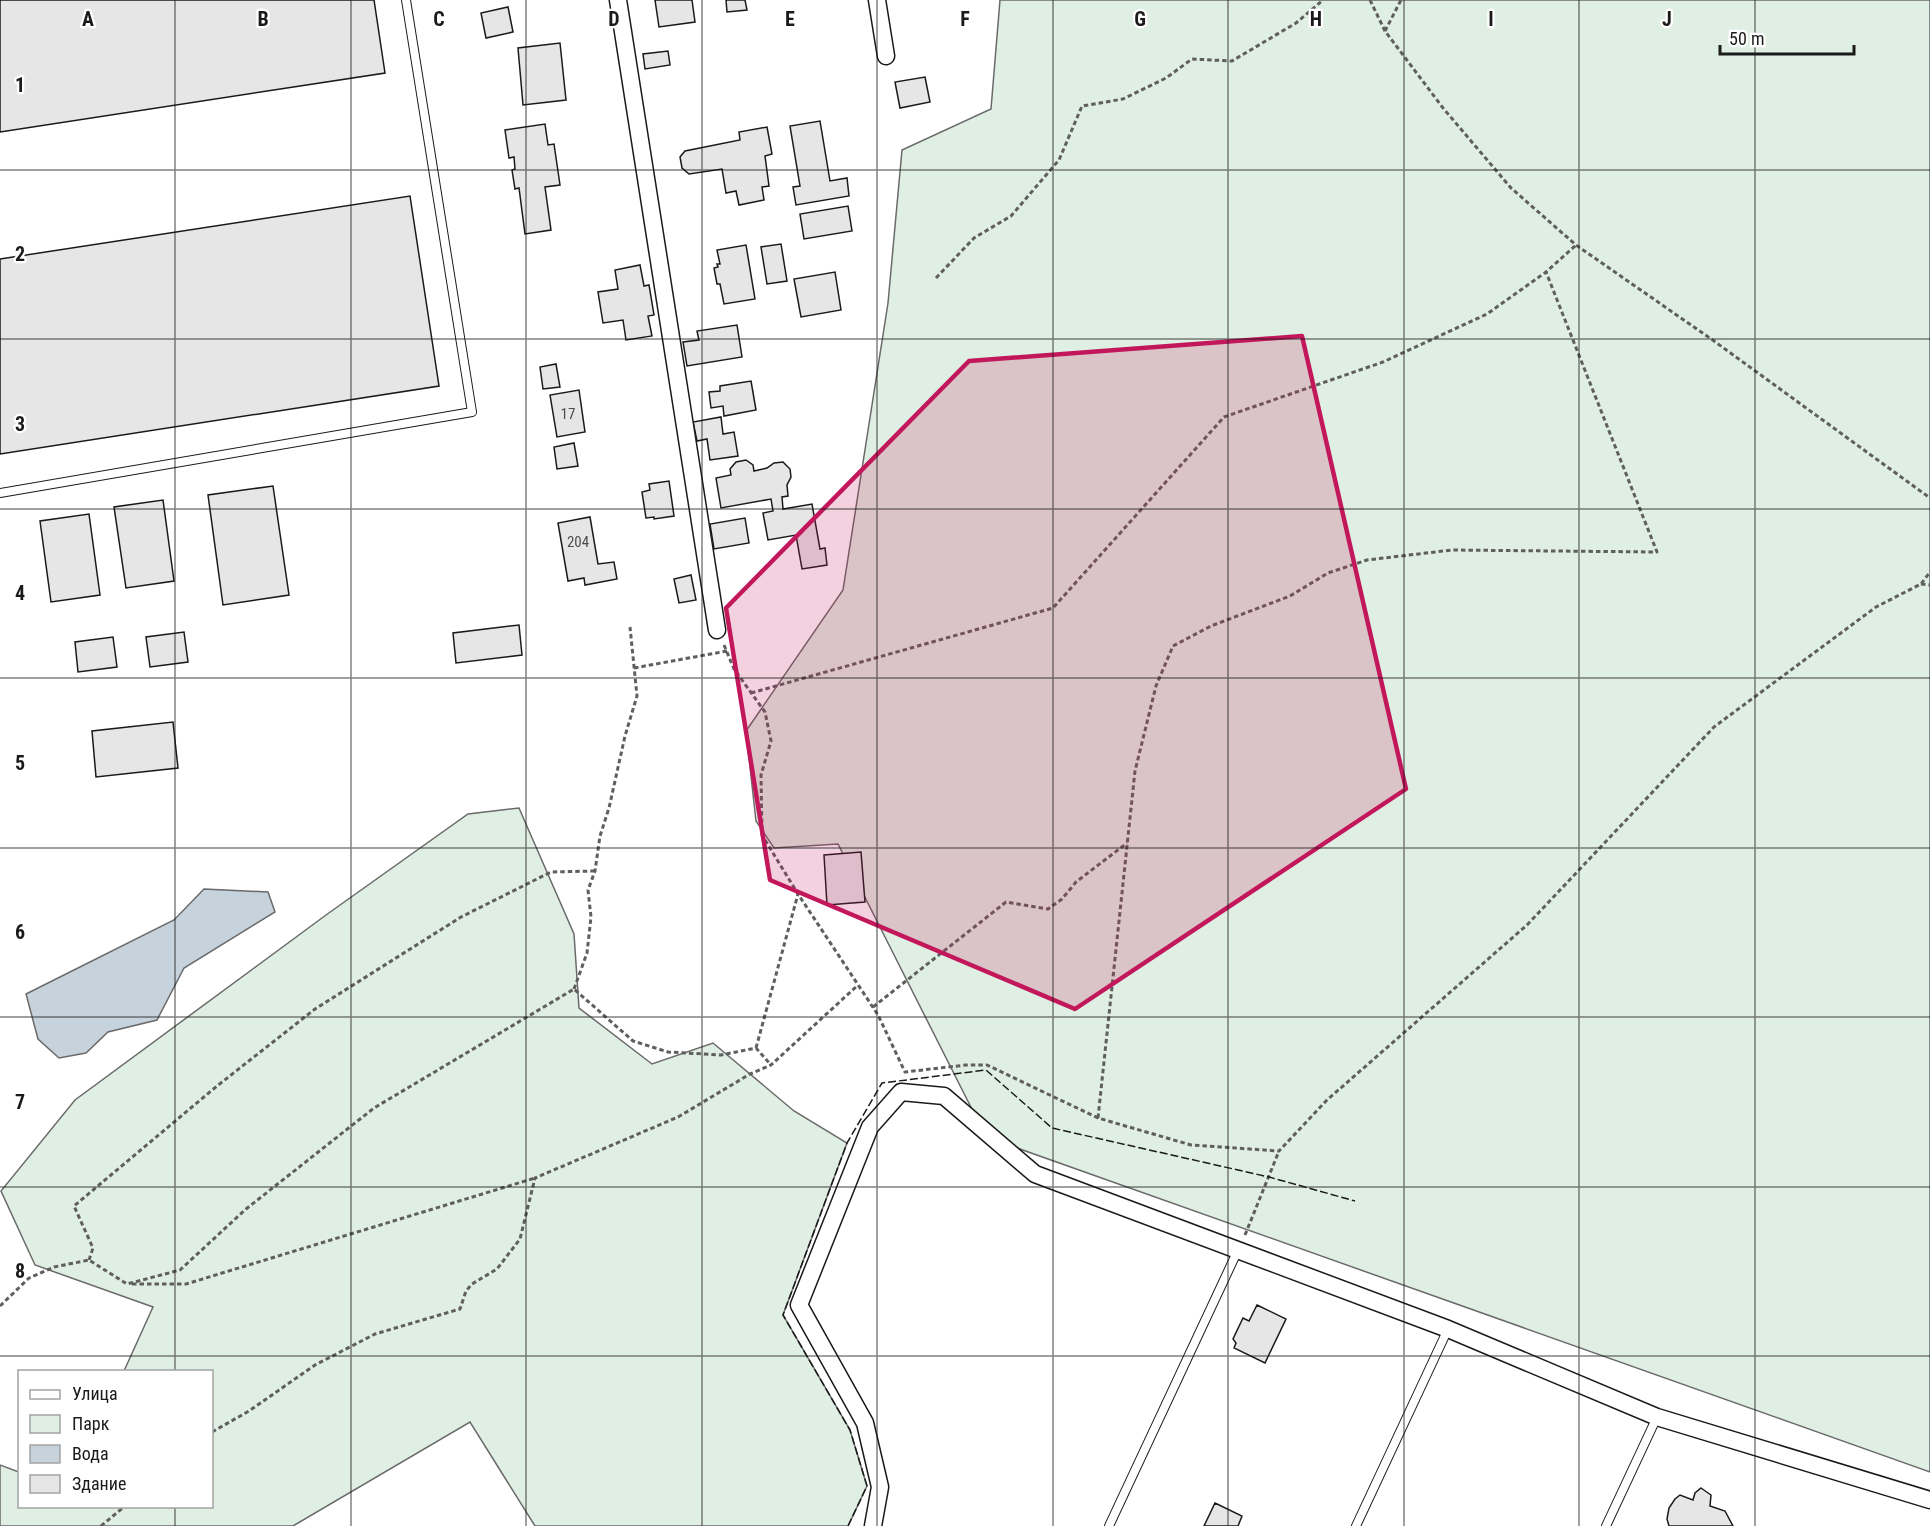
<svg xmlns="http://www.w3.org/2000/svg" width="1930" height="1526" font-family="'Roboto Condensed',sans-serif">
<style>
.green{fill:#e0efe3;stroke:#6a6a6a;stroke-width:1.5}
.water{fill:#c6d2dc;stroke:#6a6a6a;stroke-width:1.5}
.building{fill:#e6e6e6;stroke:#1a1a1a;stroke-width:1.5}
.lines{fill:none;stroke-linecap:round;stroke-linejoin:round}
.lane-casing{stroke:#1a1a1a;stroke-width:10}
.street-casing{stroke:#1a1a1a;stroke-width:19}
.path{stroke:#5f5f5f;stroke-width:3;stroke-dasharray:4.5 3;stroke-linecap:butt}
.lane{stroke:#fff;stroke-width:8}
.street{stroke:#fff;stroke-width:16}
.fence{stroke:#1a1a1a;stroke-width:1.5;stroke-dasharray:8 3;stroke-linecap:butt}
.marked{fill:#c2185b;fill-opacity:0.2;stroke:#c2185b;stroke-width:4.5;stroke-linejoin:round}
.grid{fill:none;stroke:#1a1a1a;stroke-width:1.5;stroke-opacity:0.55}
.labels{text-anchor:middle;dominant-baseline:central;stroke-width:4.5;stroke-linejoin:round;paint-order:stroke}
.number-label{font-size:15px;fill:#4d4d4d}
.grid-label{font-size:20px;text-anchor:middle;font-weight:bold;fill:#1a1a1a;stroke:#fff;stroke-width:4.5;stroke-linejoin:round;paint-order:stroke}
</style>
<rect width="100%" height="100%" fill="#fff"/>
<!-- green -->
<path class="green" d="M1000 0H1930V1472L986 1137 838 844 774 848 756 821 746 731 843 590 888 303 902 150 991 109Z
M519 808 574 934 579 1008 652 1064 713 1043 794 1111 847 1143 783 1315 850 1430 867 1486 848 1526H535L470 1422 293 1526H0V1465L19 1472 20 1506H212V1372L124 1371 153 1307 35 1265 1 1191 75 1100 326 915 468 814Z"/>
<!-- water -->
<path class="water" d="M204 889 268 892 275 912 184 968 157 1020 108 1032 86 1053 59 1058 38 1039 26 994 174 920Z"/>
<!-- building -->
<path class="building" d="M0 0H374L385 73 0 132Z
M655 0H692L695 22 659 27Z
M726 0H745L747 10 727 12Z
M508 7 513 32 486 38 481 13Z
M560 43 566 100 523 105 518 48Z
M668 51 670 65 645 69 643 54Z
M925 77 930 102 900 108 895 82Z
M820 121 830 181 847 178 849 196 796 205 793 187 800 186 790 126Z
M545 124 548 145 554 144 560 185 545 187 551 230 525 234 519 188 515 189 512 170 515 169 514 157 509 158 505 130Z
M767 127 772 154 765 156 769 186 762 187 764 200 739 205 736 191 726 193 722 169 689 174 682 168 680 157 685 151 740 140 739 132Z
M410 196 439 386 0 454V259Z
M848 206 852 231 804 239 800 214Z
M781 244 787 281 767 284 761 247Z
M746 245 755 299 724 304 720 284H717L714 268 718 267 717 264H720L717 250Z
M640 265 644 286 649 285 654 315 648 316 652 336 626 340 623 320 603 323 598 292 618 289 615 270Z
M835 272 841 310 801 317 794 279Z
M737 325 742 357 687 366 683 342 699 340 697 331Z
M556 364 560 387 543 389 540 367Z
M751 381 756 410 724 416 723 406 711 408 709 392 720 391V386Z
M579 390 585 432 557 437 550 395Z
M721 417 723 434 734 432 738 456 710 460 707 439 697 441 693 422Z
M574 443 578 466 557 469 554 447Z
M746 460 753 465 754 471 767 468 774 463 783 462 790 469 791 477 787 485 788 496 782 497 783 509 812 504 820 549 825 548 827 565 802 569 796 535 768 540 763 513 773 511 771 499 721 508 716 478 731 475 730 469 736 462Z
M669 481 674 516 654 519V517L646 518 642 492 650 490 649 484Z
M273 486 289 595 223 605 208 495Z
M163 500 174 581 126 588 114 507Z
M89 514 100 595 51 602 40 521Z
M590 517 598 564 614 562 617 579 585 585 584 578 568 581 558 523Z
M745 518 749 543 714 549 710 524Z
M691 575 696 600 679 603 674 579Z
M519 625 522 655 456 663 453 633Z
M184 632 188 662 150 667 146 637Z
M113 637 117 667 78 672 75 642Z
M173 722 178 768 96 777 92 731Z
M861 852 865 902 827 905 824 855Z
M1257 1305 1286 1319 1265 1363 1234 1348 1236 1343 1233 1339 1243 1318 1249 1321Z
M1701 1488 1711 1495 1710 1506 1725 1511 1733 1526H1669L1667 1519 1669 1508 1675 1499 1680 1495 1693 1500 1695 1493Z
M1215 1503 1242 1516 1238 1526H1204Z"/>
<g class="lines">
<defs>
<path id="lane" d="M0 493 472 412 406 0
M1109 1526 1238 1250
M1356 1526 1448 1329
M1606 1526 1657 1417"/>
<path id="street" d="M618 0 717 630
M877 0 886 56
M873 1526 880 1487 865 1423 799 1305 870 1127 901 1092 944 1096 1035 1174 1448 1329 1657 1417 1930 1500"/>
</defs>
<!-- lane casing -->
<use href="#lane" class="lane-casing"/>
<!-- street casing -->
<use href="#street" class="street-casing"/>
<!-- path -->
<path class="path" d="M1370 0 1385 31 1443 108 1511 188 1576 245 1714 341 1930 498
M1385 31 1401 0
M936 278 974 238 1011 216 1059 160 1082 106 1123 99 1166 78 1192 59 1232 61 1296 23 1323 0
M1921 584 1930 585
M724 645 734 669 765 712 771 741 761 775 762 835 798 894 878 1015 905 1072 966 1065H987L1098 1118 1191 1145 1279 1151 1327 1100 1527 925 1714 727 1876 607 1921 584 1930 572
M634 668 727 651
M751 693 1053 608 1224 417 1383 362 1487 314 1546 272 1576 245
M574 989 587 953 591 917 588 890 595 871 600 836 609 808 625 736 637 696 630 627
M873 1007 1006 902 1048 909 1062 899 1076 882 1127 843
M756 1048 798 894
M1098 1118 1135 771 1156 686 1173 646 1211 626 1290 596 1328 573 1367 560 1452 550 1657 552 1546 272
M1245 1235 1279 1151
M89 1260 93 1248 74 1206 217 1086 315 1009 461 917 551 872 595 871
M132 1284H186L535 1178
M0 1306 29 1278 54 1267 89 1260 127 1284 180 1270 246 1209 374 1108 574 989 633 1041 668 1052 721 1055 756 1048 771 1065
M212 1432 249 1411 315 1365 375 1334 460 1309 466 1291 472 1284 497 1269 520 1239 535 1178 678 1117 750 1074 771 1065 858 985
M101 1526 125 1506"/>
<!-- lane -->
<use href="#lane" class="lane"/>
<!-- street -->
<use href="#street" class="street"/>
<!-- fence -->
<path class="fence" d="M848 1526 867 1486 850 1430 783 1315 847 1143 882 1083 986 1070 1052 1128 1269 1177 1355 1201"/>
</g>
<!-- marked area -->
<path class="marked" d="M1302 336 1406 789 1075 1009 770 880 726 608 969 361Z"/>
<!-- grid -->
<path class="grid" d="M175 0V1372M351 0V1526M526 0V1526M702 0V1526M877 0V1526M1053 0V1526M1228 0V1526M1404 0V1526M1579 0V1526M1755 0V1526M0 170H1930M0 339H1930M0 509H1930M0 678H1930M0 848H1930M0 1017H1930M0 1187H1930M0 1356H1930M175 1506V1526"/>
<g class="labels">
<!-- number labels -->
<g class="number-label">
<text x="568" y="414">17</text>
<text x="578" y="542">204</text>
</g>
</g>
<g class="grid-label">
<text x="88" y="26">A</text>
<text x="263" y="26">B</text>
<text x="439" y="26">C</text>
<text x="614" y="26">D</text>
<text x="790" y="26">E</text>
<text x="965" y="26">F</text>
<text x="1140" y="26">G</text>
<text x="1316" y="26">H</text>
<text x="1491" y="26">I</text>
<text x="1667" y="26">J</text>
<text x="20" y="92">1</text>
<text x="20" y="261">2</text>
<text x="20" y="431">3</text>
<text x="20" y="600">4</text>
<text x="20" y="770">5</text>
<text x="20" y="939">6</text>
<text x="20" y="1109">7</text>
<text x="20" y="1278">8</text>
</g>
<!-- legend -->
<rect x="18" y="1370" width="195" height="138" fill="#ffffff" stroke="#a3a3a3" stroke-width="1.5"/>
<rect x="30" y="1390" width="30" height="9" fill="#ffffff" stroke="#a3a3a3" stroke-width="1.5"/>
<text x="72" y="1400" font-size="18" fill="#1a1a1a">Улица</text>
<rect x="30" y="1415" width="30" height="18" fill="#e0efe3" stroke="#a3a3a3" stroke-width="1.5"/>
<text x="72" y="1430" font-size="18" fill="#1a1a1a">Парк</text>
<rect x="30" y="1445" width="30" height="18" fill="#c6d2dc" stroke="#a3a3a3" stroke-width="1.5"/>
<text x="72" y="1460" font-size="18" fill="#1a1a1a">Вода</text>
<rect x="30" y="1475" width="30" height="18" fill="#e6e6e6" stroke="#a3a3a3" stroke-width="1.5"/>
<text x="72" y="1490" font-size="18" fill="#1a1a1a">Здание</text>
<!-- scale -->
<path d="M1720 45v9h134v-9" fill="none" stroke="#1a1a1a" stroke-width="3"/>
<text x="1729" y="45" font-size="18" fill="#1a1a1a" stroke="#ffffff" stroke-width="4.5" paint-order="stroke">50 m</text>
</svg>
